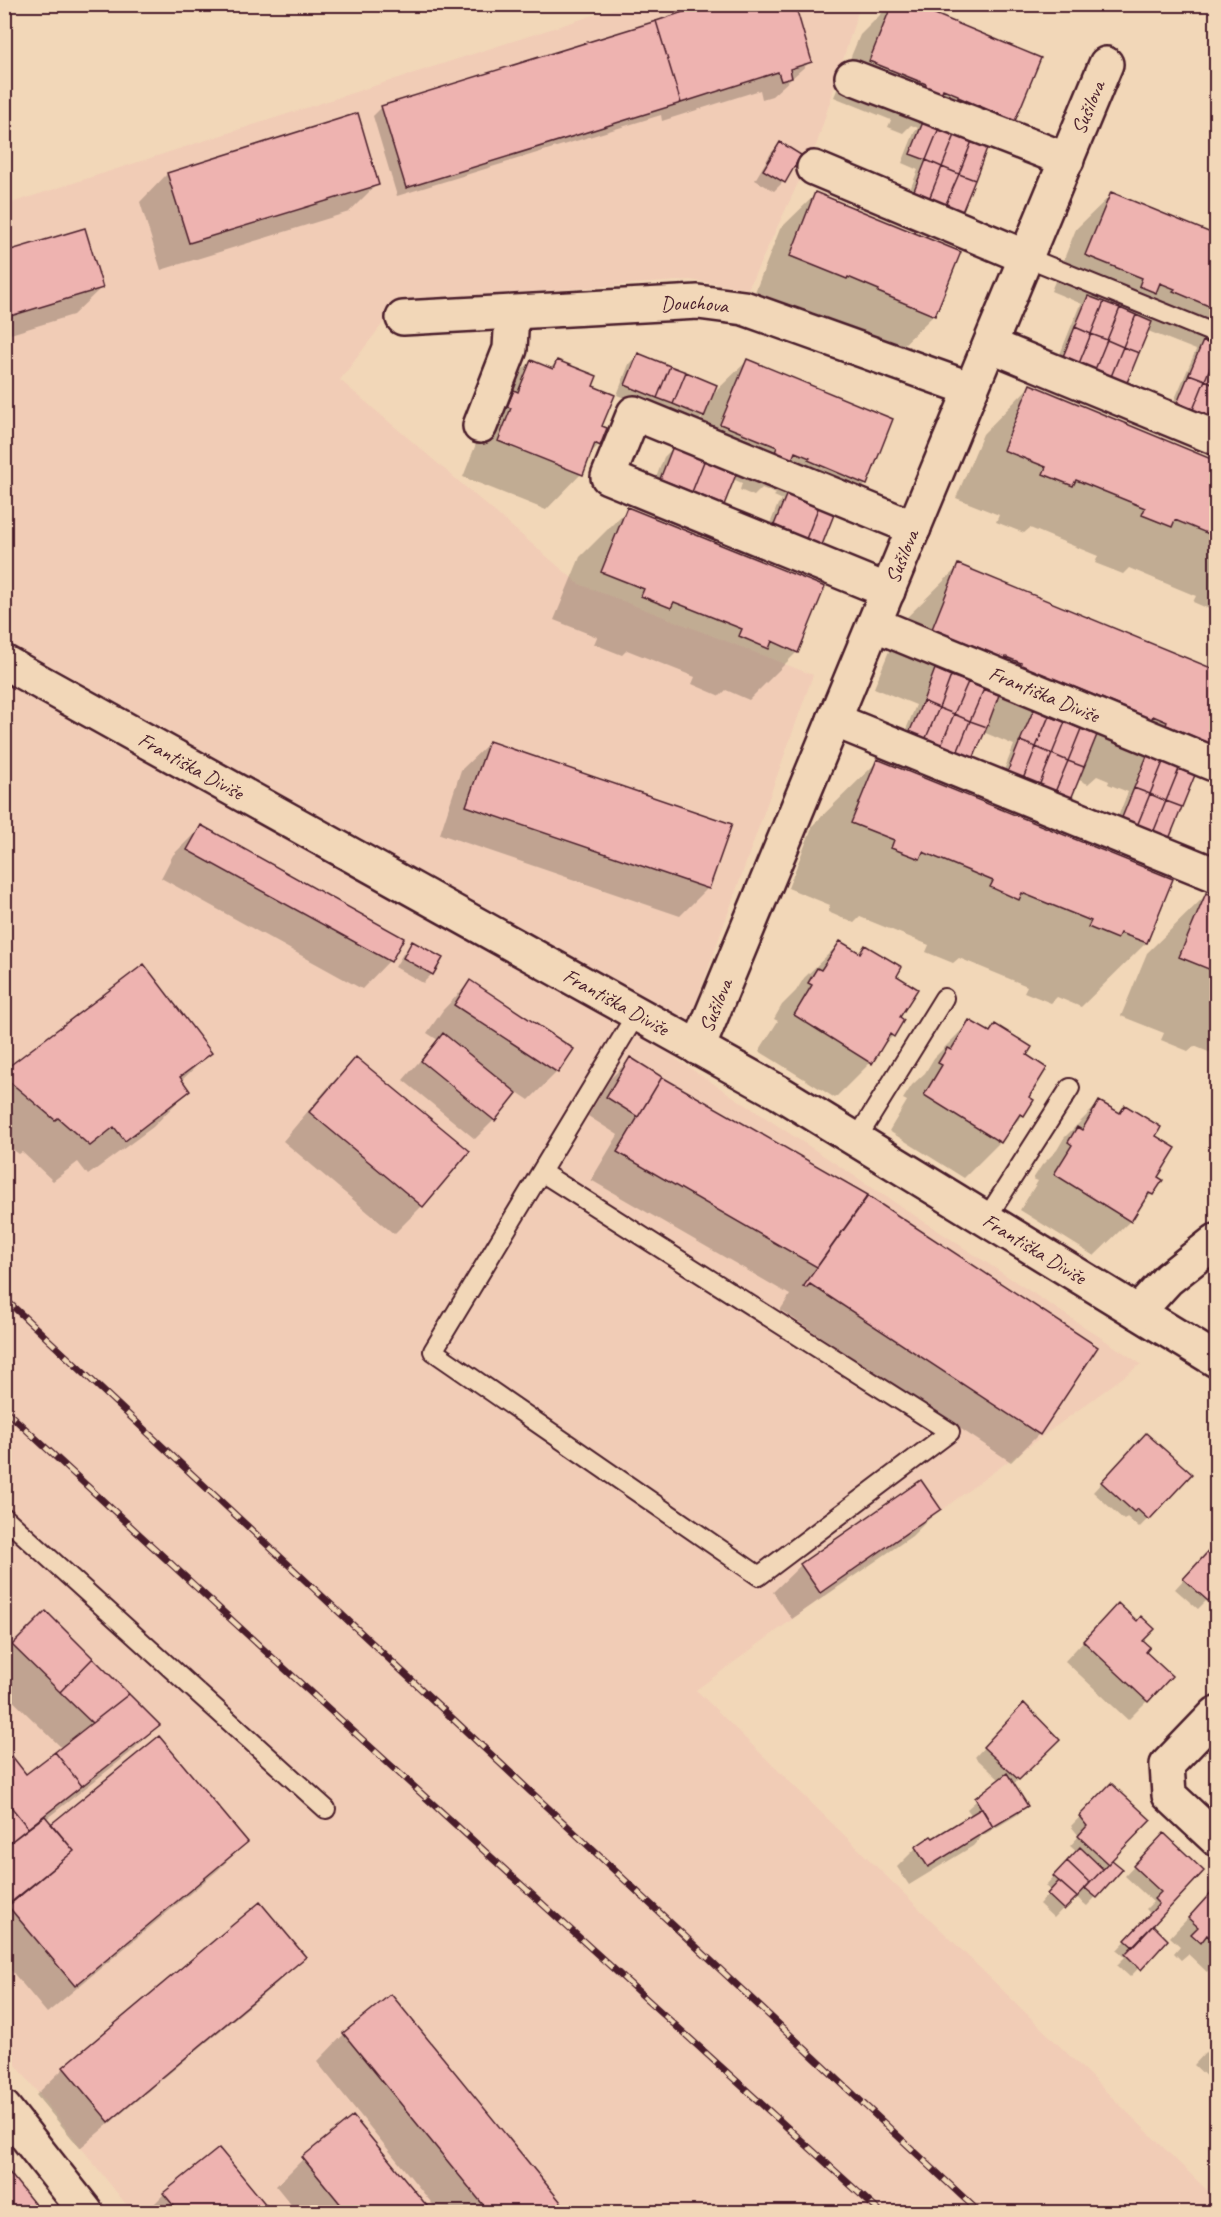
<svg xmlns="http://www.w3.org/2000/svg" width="1221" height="2217" font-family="Caveat,sans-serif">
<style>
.built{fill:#f1ccb6}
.shadow{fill:#0003}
.building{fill:#eeb3b0;stroke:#4a1f2b;stroke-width:1.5}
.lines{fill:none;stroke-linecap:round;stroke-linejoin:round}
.lane-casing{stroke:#4a1f2b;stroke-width:22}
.street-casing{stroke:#4a1f2b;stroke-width:38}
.lane{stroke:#f2d7b8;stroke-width:18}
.street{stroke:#f2d7b8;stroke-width:33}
.rail-casing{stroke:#4a1f2b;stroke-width:7}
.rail{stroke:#f2d7b8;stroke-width:4.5;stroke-dasharray:14;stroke-linecap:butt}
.labels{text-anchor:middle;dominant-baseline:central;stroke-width:4.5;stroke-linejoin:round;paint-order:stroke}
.street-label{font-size:21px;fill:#4a1f2b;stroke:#f2d7b8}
</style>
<rect width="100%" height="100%" fill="#f2d7b8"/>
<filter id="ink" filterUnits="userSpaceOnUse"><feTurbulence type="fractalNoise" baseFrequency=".0167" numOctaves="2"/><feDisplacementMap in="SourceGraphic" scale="12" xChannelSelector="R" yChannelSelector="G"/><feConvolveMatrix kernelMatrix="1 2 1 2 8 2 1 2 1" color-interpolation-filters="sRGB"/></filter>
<g filter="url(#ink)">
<!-- built -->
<path class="built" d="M625 5H860L817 143 748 289 690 280 399 302 340 380 579 584 813 675 676 1059 1141 1364 696 1690 1216 2199V2212H132L5 2051V205Z"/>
<!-- shadow -->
<path class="shadow" d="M891 4H907L1014 120 986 148 961 211 951 220 905 202 918 170 902 163 914 133 918 128 911 125 903 133 888 127 891 120 834 97 860 35Z
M811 61 772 96 762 99 760 90 662 121 661 115 397 196 373 116 382 107Z
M357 115 377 184 349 212 161 270 140 202 167 174Z
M780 144 783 182 774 191 755 180 771 153Z
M816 194 934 315 898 350 843 328 844 325 812 312 810 314 755 292 780 229Z
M1112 194 1216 236V431L1168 415 1196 350 1148 331 1054 369 1079 307 1082 304 1051 291 1076 229Z
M101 288 73 315 4 336V326L7 325 4 316Z
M638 354 711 396 747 361 866 484 830 520 820 544 811 553 766 534 778 504 783 500 774 496 776 494 762 488 754 496 740 490 742 483 733 479 722 504 713 513 652 488 664 457 673 448 688 454 703 416 694 426 617 395 629 364Z
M531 361 550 369 557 361 591 386 600 427 599 445 589 454 581 474 546 510 463 477 476 444 472 442 496 397Z
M1030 386 1216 463V612L1193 602 1196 596 1129 568 1123 574 1095 563 1098 556 1030 528 1024 533 996 522 999 515 956 498 983 434Z
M628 509 797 652 749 700 726 690 720 696 692 684 695 677 627 650 622 655 594 644 597 637 554 620 580 557Z
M959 566 1216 671V756L1191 781 1113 829 1128 792 1108 784 1109 781 1097 776 1088 784 1077 779 999 783 1014 745 983 732 901 742 916 705 874 688 900 624Z
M489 743 708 888 680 916 440 834 461 770Z
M878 761 1146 943 1081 1007 1057 997 1051 1003 1024 992 1027 986 959 958 953 963 926 952 929 945 860 917 854 923 828 912 830 905 788 888 813 825Z
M201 827 402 938 389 961 362 989 161 878 173 855Z
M1206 895 1216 899V1055L1194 1046 1188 1051 1161 1040 1164 1033 1121 1016 1147 953Z
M413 943 432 974 423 983 395 967 404 952Z
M840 943 858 954 865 946 895 976 898 1018 893 1036 878 1050 870 1063 835 1098 759 1051 778 1021 774 1019 782 1005 796 991 804 978Z
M470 982 572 1049 557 1072 529 1100 517 1092 494 1120 475 1139 403 1080 438 1040 427 1033 443 1010Z
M970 1022 988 1033 995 1026 1025 1056 1027 1098 1023 1115 1007 1131 1000 1142 964 1178 889 1131 907 1101 903 1099 912 1085 925 1073 934 1058Z
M210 1053 181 1081 188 1091 153 1127 88 1175 78 1162 53 1181 22 1152 19 1154 4 1143V1072Z
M356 1059 467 1152 422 1206 394 1234 283 1141 329 1086Z
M630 1059 867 1196 1096 1348 1039 1434 1011 1462 782 1311 777 1315 790 1295 591 1180 618 1135 588 1116 611 1078Z
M1099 1103 1118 1114 1125 1107 1153 1136 1156 1178 1161 1181 1130 1221 1094 1256 1020 1210 1038 1181 1033 1179 1042 1165 1057 1150 1064 1138Z
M1137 1444 1190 1474 1139 1528 1127 1517 1124 1520 1093 1492Z
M939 1509 912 1536 792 1619 773 1592 801 1565Z
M1216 1544V1611L1206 1601 1198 1609 1175 1589Z
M46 1613 158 1725 130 1753 46 1819 52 1826 246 1842 218 1870 47 2013 4 1962V1801L32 1835 34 1833 4 1796 26 1776 62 1748 4 1692V1655Z
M1099 1624 1141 1641 1147 1701 1128 1720 1065 1661Z
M1015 1714 1058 1740 1013 1785 1026 1806 1017 1815 982 1836 973 1846 909 1885 897 1867 916 1848 932 1840 972 1816 967 1809 1000 1780 975 1757Z
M1111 1785 1110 1860 1121 1870 1087 1906 1075 1896 1054 1918 1039 1904 1051 1891 1045 1886 1077 1852 1070 1846 1079 1836 1071 1826Z
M1164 1835 1202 1871 1151 1925 1166 1940 1130 1977 1117 1965 1125 1957 1117 1950 1151 1914 1146 1909 1153 1902 1125 1876Z
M1216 1889V1962L1207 1972 1188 1954 1181 1960 1174 1953 1180 1946 1170 1937Z
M304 1957 276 1984 80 2148 36 2095 64 2068Z
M391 1996 567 2212H439L317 2062 344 2034Z
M1216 2041V2071L1209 2079 1194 2065Z
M353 2118 430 2212H297L276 2186 303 2159Z
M218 2150 270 2212H146L164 2194Z"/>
<!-- building -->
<path class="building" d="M707 4H795L812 62 790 69 792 78 781 81 778 72 681 103 656 21Z
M892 4H911L1041 58 1015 121 958 97V95L943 89 939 99 923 92 926 84 869 61Z
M656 21 681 103 406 188 381 106Z
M358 113 379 185 189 243 167 173Z
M923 122 939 128 926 160 910 154Z
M939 128 955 135 942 167 926 160Z
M955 135 972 141 959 174 942 167Z
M972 141 987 148 975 180 959 174Z
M780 142 801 155 785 183 763 170Z
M926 160 942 167 929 199 913 193Z
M942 167 959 174 945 206 929 199Z
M959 174 975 180 962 212 945 206Z
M815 192 961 252 935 316 878 292 879 290 848 277 847 279 790 256Z
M1111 192 1216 235V309L1173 291 1175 289 1160 283 1156 293 1139 286 1142 278 1085 255Z
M85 228 103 288 4 318V252Z
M1088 296 1104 302 1091 334 1075 327Z
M1104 302 1120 308 1107 340 1091 334Z
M1120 308 1136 315 1123 347 1107 340Z
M1136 315 1152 322 1139 353 1123 347Z
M1075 327 1091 334 1078 366 1062 359Z
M1091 334 1107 340 1094 372 1078 366Z
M1107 340 1123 347 1110 379 1094 372Z
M1203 341 1216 347V353L1205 380 1189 374Z
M1123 347 1139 353 1126 385 1110 379Z
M638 353 670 366 657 398 625 385Z
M1216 353V385L1205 380Z
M747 359 893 419 867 485 808 460 810 458 795 452 791 462 774 455 777 447 720 424Z
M531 360 553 369 557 360 597 376 593 386 615 395 602 426 607 428 600 446 595 443 583 475 498 441 511 408 507 407 514 390 518 392Z
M670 366 686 372 673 404 657 398Z
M686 372 717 385 704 417 673 404Z
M1189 374 1205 380 1192 412 1176 406Z
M1205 380 1216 385V399L1208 419 1192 412Z
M1030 384 1216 461V537L1175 520 1172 527 1142 515 1145 508 1076 480 1073 486 1043 474 1046 467 1003 450Z
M1216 399V422L1208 419Z
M673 446 705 459 692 492 660 479Z
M705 459 737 472 724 505 692 492Z
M787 493 819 506 806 539 774 525Z
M819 506 835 512 822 545 806 539Z
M627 507 825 587 798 653 772 641 769 649 739 636 742 629 674 602 671 608 641 596 644 589 601 572Z
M958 564 1216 670V746L1166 725 1167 722 1153 716 1148 726 1132 719 1135 712 1020 665 1021 663 1006 657 1002 666 986 660 989 652 932 629Z
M935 669 951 676 939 708 923 701Z
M951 676 968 682 954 714 939 708Z
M968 682 984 689 970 721 954 714Z
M984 689 999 695 987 727 970 721Z
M923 701 939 708 925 740 909 733Z
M939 708 954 714 941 746 925 740Z
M1034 709 1049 716 1036 747 1020 741Z
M954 714 970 721 957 753 941 746Z
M1049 716 1065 722 1052 754 1036 747Z
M970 721 987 727 973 759 957 753Z
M1065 722 1081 729 1068 761 1052 754Z
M1081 729 1097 735 1084 767 1068 761Z
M489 741 732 824 709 889 466 806Z
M1020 741 1036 747 1023 779 1007 773Z
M1036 747 1052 754 1039 786 1023 779Z
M1052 754 1068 761 1055 792 1039 786Z
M1147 756 1163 762 1150 794 1134 788Z
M877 759 1173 879 1147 943 1120 933 1117 939 1088 927 1091 921 1022 893 1019 900 990 887 993 881 923 852 920 859 891 848 894 840 851 823Z
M1068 761 1084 767 1071 799 1055 792Z
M1163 762 1179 769 1166 801 1150 794Z
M1179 769 1195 775 1182 807 1166 801Z
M1134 788 1150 794 1137 826 1121 820Z
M1150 794 1166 801 1153 833 1137 826Z
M1166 801 1182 807 1169 839 1153 833Z
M201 825 404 938 391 962 187 850Z
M1206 893 1216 897V972L1179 957Z
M412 941 443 958 433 975 403 958Z
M840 941 860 953 865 945 902 967 897 976 918 989 900 1017 904 1020 894 1037 890 1034 872 1064 794 1015 812 985 808 983 817 968 821 970Z
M144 964 212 1053 180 1077 190 1091 125 1141 114 1127 90 1146 58 1118 55 1120 4 1077V1070Z
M470 980 574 1049 558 1073 454 1005Z
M969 1020 990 1032 995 1024 1032 1047 1027 1055 1047 1068 1029 1097 1034 1100 1024 1116 1020 1114 1001 1143 924 1095 942 1065 938 1063 947 1048 951 1050Z
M443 1033 517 1093 495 1121 421 1061Z
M356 1057 470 1151 423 1207 309 1112Z
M630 1057 662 1077 638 1117 606 1097Z
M662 1077 868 1195 817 1267 617 1152Z
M1099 1101 1120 1113 1125 1105 1161 1127 1156 1136 1176 1148 1158 1177 1163 1180 1153 1195 1149 1193 1131 1222 1054 1174 1072 1145 1068 1142 1077 1127 1082 1130Z
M868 1196 1098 1347 1040 1435 810 1284 806 1288 803 1287Z
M1146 1433 1192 1474 1149 1520 1137 1509 1134 1512 1101 1482Z
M921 1480 941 1509 820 1593 800 1564Z
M1216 1543V1594L1215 1593 1208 1601 1183 1579Z
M1118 1603 1137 1621 1141 1616 1155 1629 1143 1641 1150 1647 1146 1652 1172 1676 1148 1702 1083 1641Z
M46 1611 93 1658 60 1692 12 1645Z
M93 1658 129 1694 92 1723 60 1692Z
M129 1694 160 1725 82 1786 55 1752Z
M1024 1703 1060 1740 1019 1780 983 1747Z
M159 1736 248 1842 75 1986 8 1906 74 1851 51 1824Z
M55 1752 82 1786 28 1828 4 1798V1762L12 1756 26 1774Z
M1007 1773 1028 1806 993 1827 975 1798Z
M1111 1783 1151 1820 1108 1864 1078 1836 1087 1826 1079 1816Z
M4 1798 28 1828 4 1847Z
M982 1808 993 1827 928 1867 915 1847 931 1836 933 1838Z
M45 1816 74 1851 4 1908V1847Z
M1164 1833 1204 1871 1133 1947 1125 1940 1159 1904 1154 1899 1161 1892 1133 1866Z
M1080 1847 1103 1869 1090 1883 1067 1861Z
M1112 1860 1123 1869 1097 1898 1085 1888Z
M1067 1861 1090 1883 1077 1897 1053 1876Z
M1059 1881 1077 1897 1064 1910 1047 1894Z
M1216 1887V1944L1207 1935 1201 1943 1191 1934 1198 1927 1188 1918Z
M260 1902 306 1957 109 2122 63 2067Z
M1153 1925 1168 1940 1141 1970 1125 1954Z
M391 1994 569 2212H489L343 2033Z
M353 2116 432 2212H347L302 2157Z
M219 2148 272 2212H179L163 2193Z
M4 2166 41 2212H4Z"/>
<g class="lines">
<defs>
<path id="lane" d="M1026 257 1216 334
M856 1140 944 998
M541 1172 950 1432 759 1576 433 1351 637 1013
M986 1219 1070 1088
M4 1517 326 1809"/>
<g id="street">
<path d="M852 77 1067 160"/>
<path d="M814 168 1026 257"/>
<path id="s1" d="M403 318 698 302 744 308 971 389"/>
<path d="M990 345 1216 438"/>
<path d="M480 426 510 349 512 313"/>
<path d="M888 591 608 477 634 413 914 528"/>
<path id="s2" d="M874 624 1216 765"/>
<path id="s3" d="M4 662 780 1093 1216 1360"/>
<path d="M834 720 1216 875"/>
<path id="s4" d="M698 1048 1106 64"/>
<path d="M1138 1312 1168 1279 1216 1241"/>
<path d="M1216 1714 1167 1765 1169 1795 1216 1839"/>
<path d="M4 2108 86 2212"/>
</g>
</defs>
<!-- lane casing -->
<use href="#lane" class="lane-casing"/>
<!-- street casing -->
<use href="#street" class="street-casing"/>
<!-- lane -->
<use href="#lane" class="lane"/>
<!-- street -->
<use href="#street" class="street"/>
<defs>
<path id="rail" d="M4 1298 979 2212
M4 1409 262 1648 880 2212"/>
</defs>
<!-- rail casing -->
<use href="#rail" class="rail-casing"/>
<!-- rail -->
<use href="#rail" class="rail"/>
</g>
</g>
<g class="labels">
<!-- street labels -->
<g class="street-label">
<text stroke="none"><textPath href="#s4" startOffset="1018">Sušilova</textPath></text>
<text stroke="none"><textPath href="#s1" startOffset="292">Douchova</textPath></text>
<text stroke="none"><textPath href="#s4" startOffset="532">Sušilova</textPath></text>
<text stroke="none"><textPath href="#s2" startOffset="184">Františka Diviše</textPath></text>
<text stroke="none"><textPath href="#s3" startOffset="214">Františka Diviše</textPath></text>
<text stroke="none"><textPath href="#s3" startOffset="700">Františka Diviše</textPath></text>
<text stroke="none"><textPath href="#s4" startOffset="46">Sušilova</textPath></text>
<text stroke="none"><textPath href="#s3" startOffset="1186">Františka Diviše</textPath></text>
</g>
</g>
<!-- margin -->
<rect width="1221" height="2217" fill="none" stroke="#f2d7b8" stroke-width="24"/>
<rect x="12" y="12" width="1197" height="2193" fill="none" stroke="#4a1f2b" stroke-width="2" filter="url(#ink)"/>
</svg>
